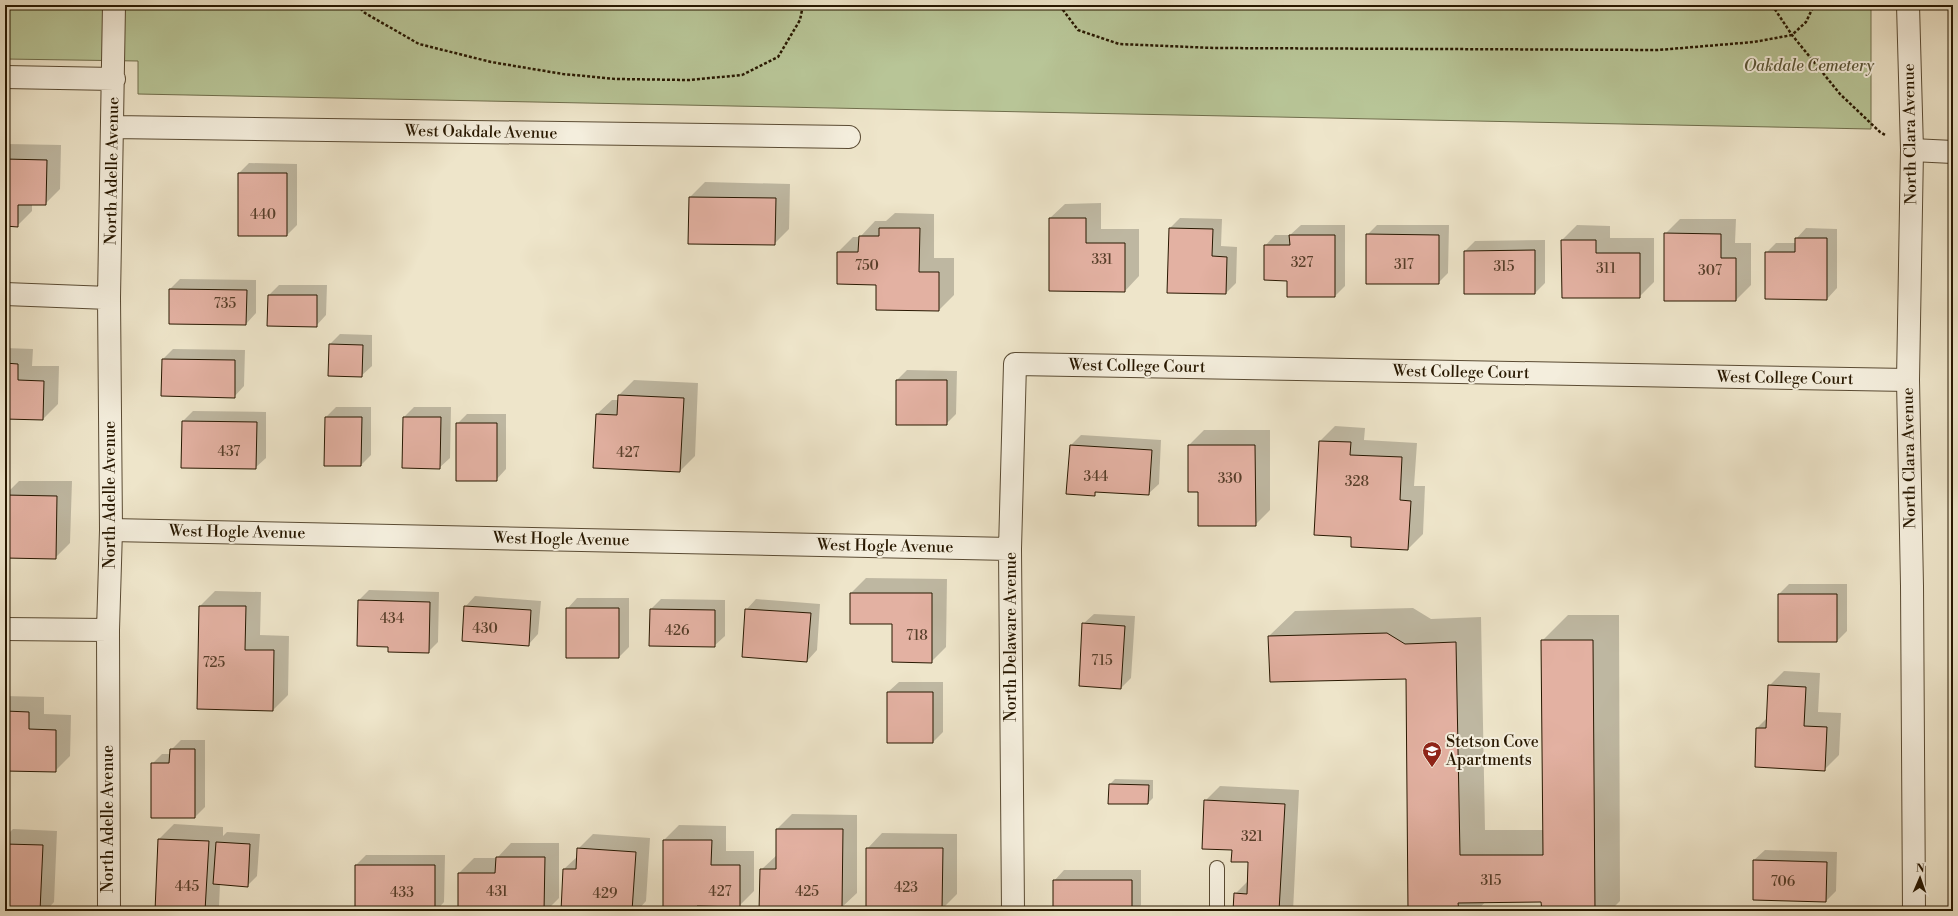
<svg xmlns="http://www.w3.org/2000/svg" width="1958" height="916" font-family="'Libre Bodoni',serif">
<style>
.green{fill:#b8c597;stroke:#706e4c}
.shadow{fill:#0003}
.building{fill:#e3b1a2;stroke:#281801}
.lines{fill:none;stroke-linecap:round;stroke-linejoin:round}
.service-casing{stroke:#5a4b33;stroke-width:16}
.minor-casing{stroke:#5a4b33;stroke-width:24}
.tertiary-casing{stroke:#5a4b33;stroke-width:24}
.path{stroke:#281801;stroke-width:2.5;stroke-dasharray:3 2;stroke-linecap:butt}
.service{stroke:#f4eedd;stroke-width:14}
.minor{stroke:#f4eedd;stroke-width:22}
.tertiary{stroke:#f4eedd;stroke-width:22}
.labels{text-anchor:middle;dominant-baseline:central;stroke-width:4;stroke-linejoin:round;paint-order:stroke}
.number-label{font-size:14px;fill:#573e29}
.park-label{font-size:16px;font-style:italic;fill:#5a5536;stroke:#f4eedd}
.street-label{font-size:16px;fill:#281801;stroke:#f4eedd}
.poi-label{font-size:16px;fill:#281801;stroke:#f4eedd;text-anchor:start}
</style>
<rect width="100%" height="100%" fill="#eee5ca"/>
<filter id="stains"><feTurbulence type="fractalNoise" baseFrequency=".005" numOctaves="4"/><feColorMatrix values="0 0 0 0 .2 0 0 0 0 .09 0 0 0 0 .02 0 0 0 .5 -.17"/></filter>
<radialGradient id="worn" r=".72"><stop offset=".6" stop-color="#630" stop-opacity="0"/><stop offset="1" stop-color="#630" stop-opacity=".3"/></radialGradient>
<!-- green -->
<path class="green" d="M5 5H1871V129L138 94V61L5 59Z"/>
<!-- shadow -->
<path class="shadow" d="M8 144 61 145 60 189 45 204H32V211L17 226 5 225V147Z
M249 163 297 164V225L287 235 239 173Z
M705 182 790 184 789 229 774 244 690 197Z
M1101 203V229H1139V276L1125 291 1050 218 1065 204Z
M895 213 934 214V258H954V295L939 310 877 284 838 252 853 237H860L875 221H886Z
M1180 218 1222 219 1221 246 1237 247 1236 283 1226 293 1168 292 1170 228Z
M1680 219H1736L1735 243H1751V285L1736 300 1665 234Z
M1301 225H1345V286L1335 296H1288V280L1265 246 1275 235H1290Z
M1377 225H1449L1448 273 1438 283 1367 235Z
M1577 225 1610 226V238H1654V282L1639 297 1562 240Z
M1806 228 1837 229V288L1827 299 1766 253 1776 243H1796V239Z
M1545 240V283L1535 293 1465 251 1475 241Z
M180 279 256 280V313L246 324 170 289Z
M279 285H327L326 315 316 326 269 295Z
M340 334 372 335V366L361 376 330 344Z
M5 348 33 349 32 366H59L58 404 43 419 5 418Z
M173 349 245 350 244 386 234 397 163 359Z
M907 370 957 371 956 414 946 424 897 380Z
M634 380 698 383 695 456 680 471 597 414 612 400H619V395Z
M336 407H371V455L361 465 326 417Z
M414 407H451L450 458 439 468 404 417Z
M193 411 266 412V458L255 468 183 421Z
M467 414H506V469L496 480 457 424Z
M1335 426 1365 428 1364 440 1417 443 1414 486H1425L1423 534 1408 549 1352 536 1320 441Z
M1204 430H1270V510L1255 525 1199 491 1189 445Z
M1081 435 1161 440 1159 484 1148 494 1097 491 1094 495 1071 445Z
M19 481H72L70 543 55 558 5 557V495Z
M866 578 947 579 946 647 931 662 893 623 851 593Z
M1789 584H1847V631L1837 641 1779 594Z
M369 590 439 592 438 642 428 652 389 646 359 600Z
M215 591 261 592 260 635 289 636 288 695 273 710 200 606Z
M475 596 541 601 538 634 528 645 465 607Z
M577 598H629V647L619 657H567V609Z
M661 599 725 600V636L714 646 651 609Z
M756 599 820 604 817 650 807 661 746 610Z
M1413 608 1431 619 1481 617 1485 830H1544L1542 641 1568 615H1619L1620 901 1610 911H1543L1542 901H1486L1477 911H1409L1407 678 1269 636 1295 611Z
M1094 614 1135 616 1131 678 1121 688 1083 624Z
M1784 671 1820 673 1818 712 1841 713 1839 755 1824 770 1757 728 1767 718 1769 686Z
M899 682H943V732L933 742 888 692Z
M5 696 44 697V714L71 715 70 756 55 771 5 770Z
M181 740H205V807L195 817 152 764 162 754H171V750Z
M1115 779 1153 780V798L1148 803 1110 784Z
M1220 786 1299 790 1293 911H1234L1235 894 1248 881 1249 862 1233 849 1205 801Z
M792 814 857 815V893L842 907H793L790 911H760L761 870 777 855V829Z
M174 824 223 827V836L227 832 260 834 257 876 247 886 220 884 219 906 214 911H156L159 839Z
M679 825 726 826V851H754V891L739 906 706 905 701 911H664V840Z
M13 829 57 831 54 902 46 911H5V837Z
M882 833 957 834V894L942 909 868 848Z
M593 834 650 838 646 901 637 911H562L564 869 578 856V849Z
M511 843H559V898L546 911H459V873L474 858H497Z
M1765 850 1837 852 1836 891 1826 901 1754 860Z
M366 855H445L444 902 436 911H356V865Z
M1064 870H1141V905L1135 911H1054V881Z"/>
<!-- building -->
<path class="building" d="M5 159 47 160 46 205H18V227L5 226Z
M238 173H287V236H238Z
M689 197 776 198 775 245 688 244Z
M1049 218H1086V243H1125V292L1049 291Z
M879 228H920L919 272H939V311L876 310V285L837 284V252H858L859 236H879Z
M1169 228 1213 229 1212 256 1227 257 1226 294 1167 293Z
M1664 233 1721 234V258H1736V301H1664Z
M1366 234 1439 235V284H1366Z
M1289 235H1335V297H1287V281L1264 280V245H1290Z
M1795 238H1827V300L1765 299V252H1795Z
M1561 240H1596V253H1640V298H1562Z
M1535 250V294H1464V251Z
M169 289 247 290 246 325 169 324Z
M268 295H317V327L267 326Z
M329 344 363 345 362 377 328 376Z
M162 359 235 360V398L161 396Z
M5 363 18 364V380L44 381 43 420 5 419Z
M896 380H947V425H896Z
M618 395 684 398 680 472 593 468 596 414 617 415Z
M325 417H362L361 466H324Z
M403 417H441L440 469 402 468Z
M182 421 257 422 256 469 181 468Z
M456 423H497V481H456Z
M1319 441 1351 442 1350 455 1402 457 1400 500 1411 501 1408 550 1351 547V537L1314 535Z
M1070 445 1152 450 1149 495 1095 492V496L1066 494Z
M1188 445H1255L1256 526H1198V492H1188Z
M5 495 57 496 56 559 5 558Z
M850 593H932V663L892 662V624H850Z
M1778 594H1837V642H1778Z
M358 600 430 602 429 653 388 652V647L357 646Z
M199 606H246L245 650H274L273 711 197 709Z
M464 606 531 610 529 646 462 641Z
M566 608H619V658H566Z
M650 609 715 610V647L649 646Z
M745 609 811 613 807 662 742 657Z
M1082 623 1125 626 1121 689 1079 686Z
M1387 633 1405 644 1456 642 1460 855H1543L1541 640H1593L1595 911H1542L1541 902 1458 903 1459 911H1408L1406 679 1270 682 1268 636Z
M1768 685 1806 687 1804 726 1827 727 1825 771 1755 767 1756 728H1766Z
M887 692H933V743H887Z
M5 711 29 712V729L56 730V772L5 771Z
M170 749H195V818H151V763H169Z
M1109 784 1149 785 1148 804H1108Z
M1204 800 1285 804 1279 911H1233L1234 893 1247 894 1248 862H1231L1232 850 1202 849Z
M776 829H843L842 908H786V911H759L760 869H776Z
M158 839 209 841 205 911H155Z
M663 840H712L711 865H740V907L697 906V911H663Z
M216 842 250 844 248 887 213 884Z
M5 844 43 845 40 911H5Z
M577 848 636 852 632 911H561L563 869H576Z
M866 848H943L942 910 866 909Z
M496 857H545L544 911H458V873H495Z
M1753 860 1827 862 1826 902 1753 900Z
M355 865H435V911H355Z
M1053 880H1132V911H1053Z"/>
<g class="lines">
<defs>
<path id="service" d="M1217 911V868"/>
<path id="minor" d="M5 77 114 79
M113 127 849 137
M1912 150 1953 152
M5 294 109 298
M111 530 1010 549
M5 629 108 630
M109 911 108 630 111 530 109 298 114 5
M1013 911 1010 549 1015 364 1908 380"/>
<path id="tertiary" d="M1908 5 1912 150 1908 380 1912 586 1914 911"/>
</defs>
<!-- service casing -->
<use href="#service" class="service-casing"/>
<!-- minor casing -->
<use href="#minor" class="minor-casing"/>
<!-- tertiary casing -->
<use href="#tertiary" class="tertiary-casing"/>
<!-- path -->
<path class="path" d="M357 5 365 13 419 44 491 62 563 74 616 79 689 80 742 75 778 57 800 20 803 5
M1061 5 1063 10 1078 30 1119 44 1214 48 1658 50 1754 42 1792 35 1806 22 1814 5
M1772 5 1792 35 1840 94 1880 132 1885 135"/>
<!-- service -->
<use href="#service" class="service"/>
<!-- minor -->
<use href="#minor" class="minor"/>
<!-- tertiary -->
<use href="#tertiary" class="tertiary"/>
</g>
<!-- icons -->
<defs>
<symbol id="university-pin" viewBox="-11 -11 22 30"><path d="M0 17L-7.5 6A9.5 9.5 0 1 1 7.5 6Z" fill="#8f2418" stroke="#f4eedd"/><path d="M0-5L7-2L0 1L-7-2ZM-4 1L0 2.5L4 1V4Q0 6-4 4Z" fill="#fff"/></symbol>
</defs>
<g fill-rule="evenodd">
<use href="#university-pin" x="1421" y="740" width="22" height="30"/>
</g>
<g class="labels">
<!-- number labels -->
<g class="number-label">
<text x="263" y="215">440</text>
<text x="1102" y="260">331</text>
<text x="1302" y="263">327</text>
<text x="1404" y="265">317</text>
<text x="867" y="266">750</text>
<text x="1504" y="267">315</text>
<text x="1606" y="269">311</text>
<text x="1710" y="271">307</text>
<text x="225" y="304">735</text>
<text x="229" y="452">437</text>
<text x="628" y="453">427</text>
<text x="1096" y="477">344</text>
<text x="1230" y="479">330</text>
<text x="1357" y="482">328</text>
<text x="392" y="619">434</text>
<text x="485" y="629">430</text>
<text x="677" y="631">426</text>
<text x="917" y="636">718</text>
<text x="1102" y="661">715</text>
<text x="214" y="663">725</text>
<text x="1252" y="837">321</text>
<text x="1491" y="881">315</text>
<text x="1783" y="882">706</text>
<text x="187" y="887">445</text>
<text x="906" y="888">423</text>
<text x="497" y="892">431</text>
<text x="720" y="892">427</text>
<text x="807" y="892">425</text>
<text x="402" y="893">433</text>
<text x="605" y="894">429</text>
</g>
<!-- park labels -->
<g class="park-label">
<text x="1809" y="66">Oakdale Cemetery</text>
</g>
<!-- street labels -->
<g class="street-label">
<text transform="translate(481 132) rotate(1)">West Oakdale Avenue</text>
<text transform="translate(1910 134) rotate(-91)">North Clara Avenue</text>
<text transform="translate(112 171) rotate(-89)">North Adelle Avenue</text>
<text transform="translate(1137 366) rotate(1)">West College Court</text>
<text transform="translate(1461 372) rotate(1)">West College Court</text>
<text transform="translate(1785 378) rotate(1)">West College Court</text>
<text transform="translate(1909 458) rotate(-91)">North Clara Avenue</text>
<text transform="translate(110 495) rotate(-90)">North Adelle Avenue</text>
<text transform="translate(237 532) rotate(1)">West Hogle Avenue</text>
<text transform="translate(561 539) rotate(1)">West Hogle Avenue</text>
<text transform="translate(885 546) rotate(1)">West Hogle Avenue</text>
<text transform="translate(1011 637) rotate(-90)">North Delaware Avenue</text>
<text transform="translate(108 819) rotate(-90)">North Adelle Avenue</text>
</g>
<!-- poi labels -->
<g class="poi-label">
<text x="1446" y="742">Stetson Cove<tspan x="1446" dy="18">Apartments</tspan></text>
</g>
</g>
<!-- margin -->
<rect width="1958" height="916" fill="none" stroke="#eee5ca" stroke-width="20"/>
<rect x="6" y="6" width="1946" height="904" fill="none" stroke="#281801" stroke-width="2"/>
<rect x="10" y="10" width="1938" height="896" fill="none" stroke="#281801"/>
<!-- north arrow -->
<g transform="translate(1920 878) rotate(2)" stroke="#f4eedd" stroke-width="3" paint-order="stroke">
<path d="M0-3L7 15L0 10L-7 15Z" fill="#281801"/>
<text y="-6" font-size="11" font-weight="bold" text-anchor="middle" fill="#281801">N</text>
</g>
<rect width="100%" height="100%" filter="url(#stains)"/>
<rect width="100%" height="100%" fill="url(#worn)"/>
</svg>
